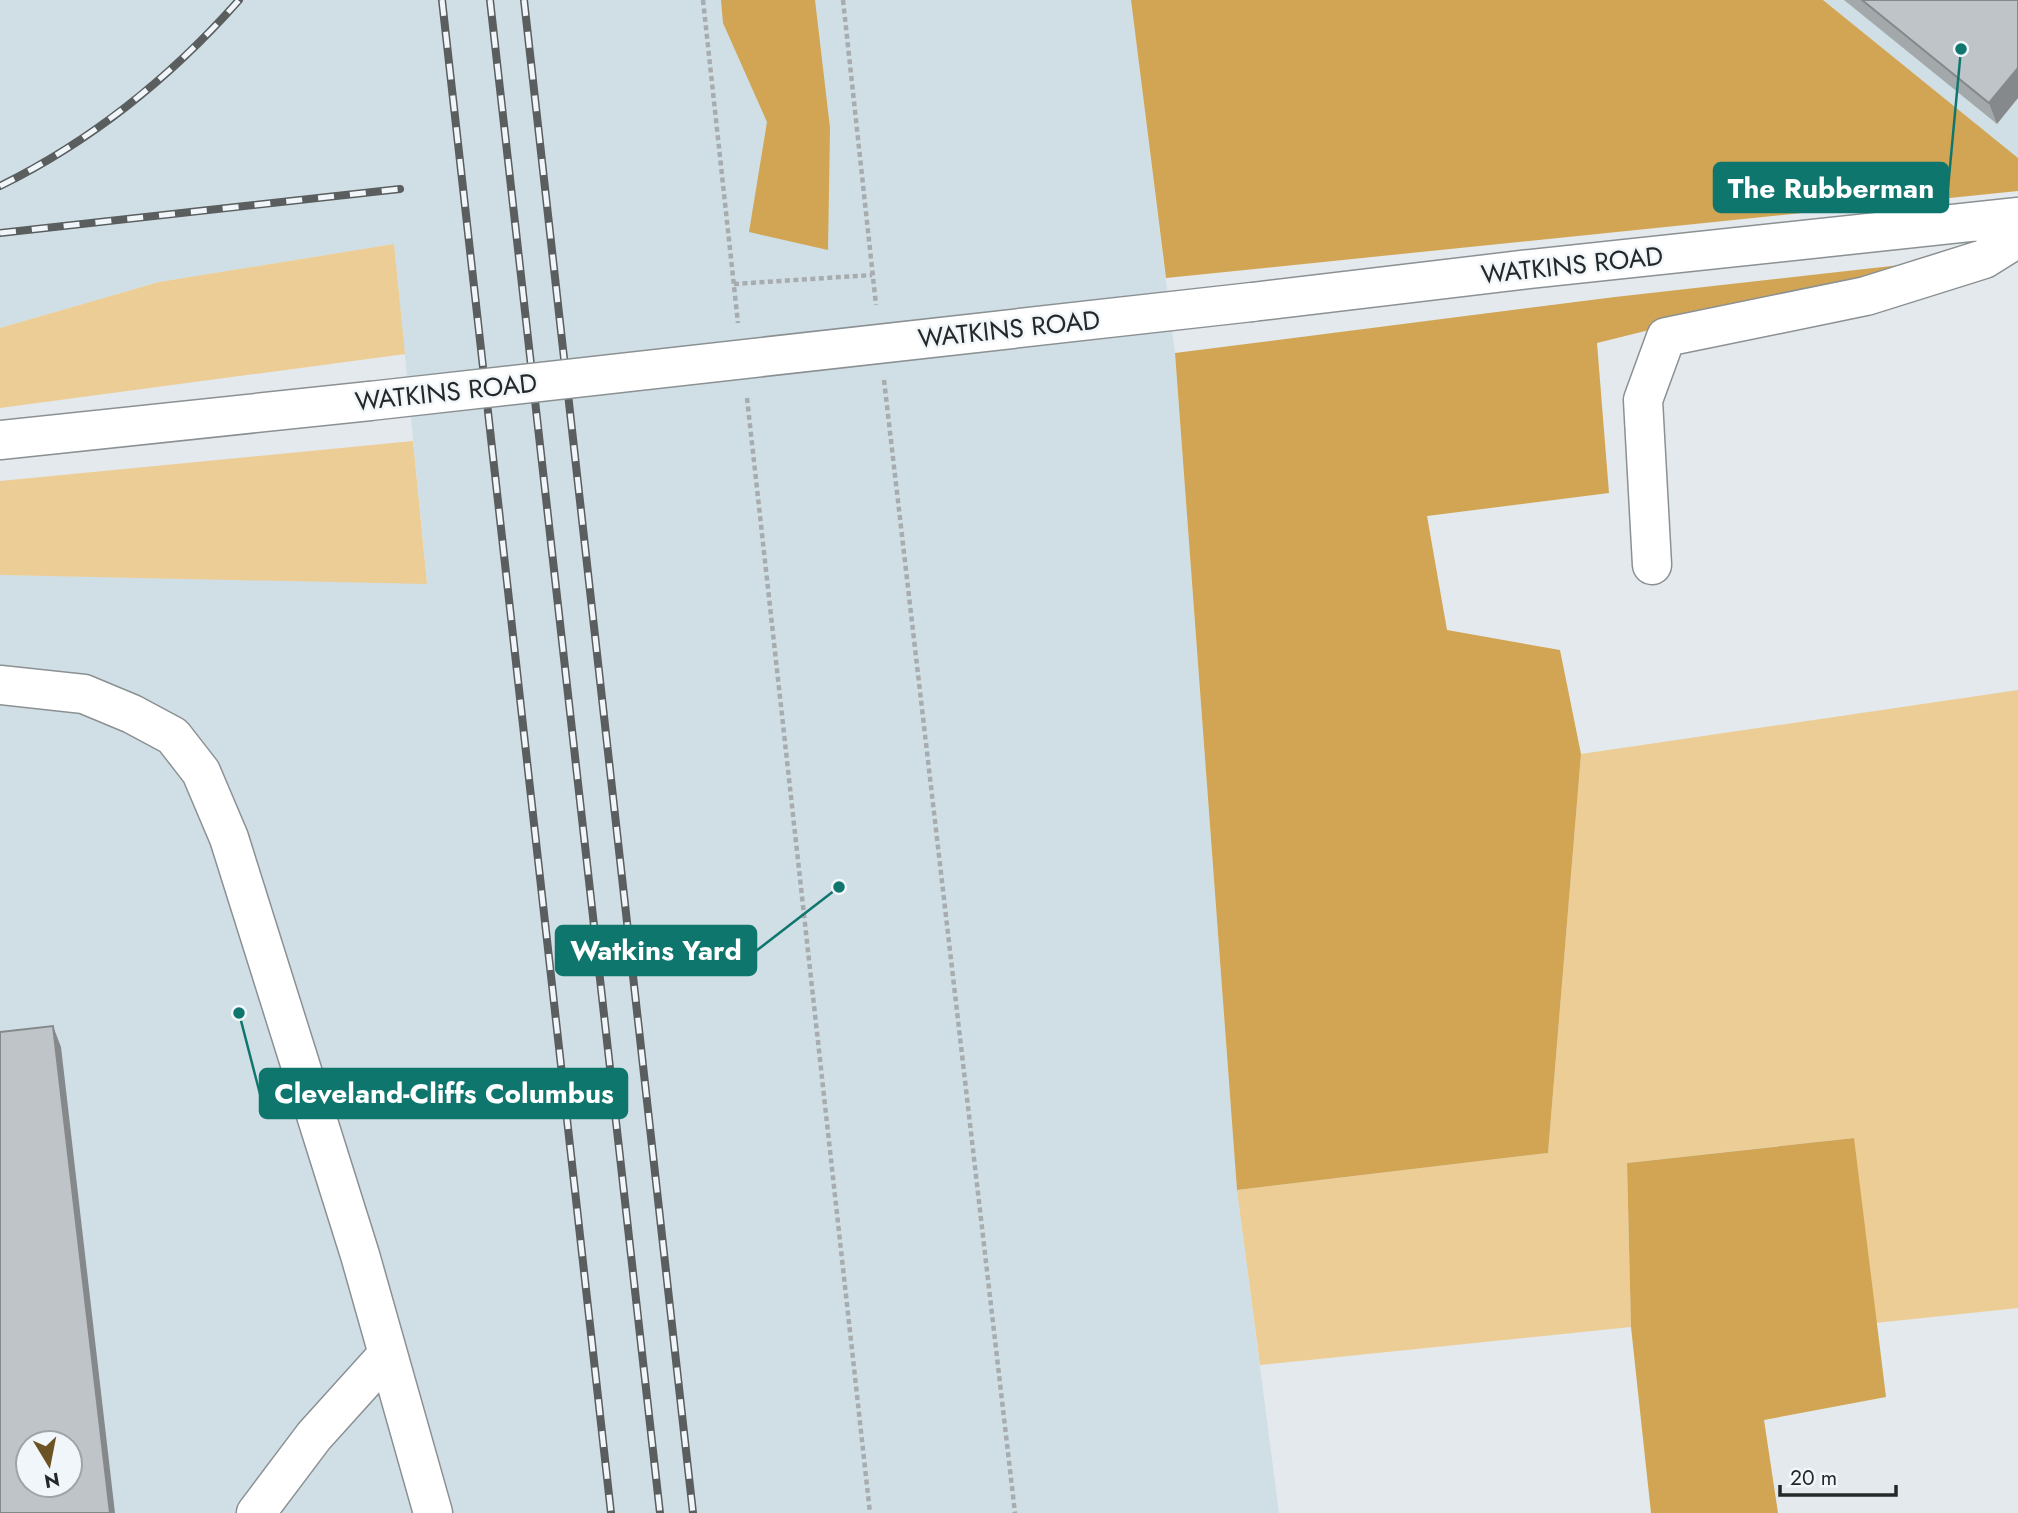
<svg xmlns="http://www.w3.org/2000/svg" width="2018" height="1513" font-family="Jost,sans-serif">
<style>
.built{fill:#d0dfe5;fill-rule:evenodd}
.green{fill:#eccd96}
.forest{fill:#d1a553}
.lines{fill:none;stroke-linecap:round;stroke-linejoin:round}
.minor-casing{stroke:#8b9093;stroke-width:41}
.path{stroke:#a7acae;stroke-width:4.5;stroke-dasharray:5 3.5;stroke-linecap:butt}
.minor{stroke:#fff;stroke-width:38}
.rail-casing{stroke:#5a5e5f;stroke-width:8}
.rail{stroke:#f0f6f9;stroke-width:5;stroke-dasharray:16;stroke-linecap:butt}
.minor-bridge-casing{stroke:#8b9093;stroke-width:41;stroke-linecap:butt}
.minor-bridge{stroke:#fff;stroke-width:38}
.wall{fill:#a3a9ab}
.shaded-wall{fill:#85898b}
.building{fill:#bec4c7;stroke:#85898b;stroke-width:2;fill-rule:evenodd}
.labels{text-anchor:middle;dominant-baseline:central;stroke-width:5;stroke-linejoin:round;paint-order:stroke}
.street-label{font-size:26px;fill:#252829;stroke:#f0f6f9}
.leader{fill:none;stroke:#0f766e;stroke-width:2.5}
.callout-dot{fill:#0f766e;stroke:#f0f6f9;stroke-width:2.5}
.callout{fill:#0f766e;stroke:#0f766e;stroke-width:2.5}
.callout-label{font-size:28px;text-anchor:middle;font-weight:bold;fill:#fff}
</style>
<rect width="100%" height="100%" fill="#e3e9ec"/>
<!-- built -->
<path class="built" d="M0 0H1131L1175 353 1237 1190 1279 1513H0V575L427 583 394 244 159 282 0 328ZM28 1443H70V1485H28Z
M1823 0H2018V158Z"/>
<!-- green -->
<path class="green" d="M394 244 405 354 0 408V328L159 282Z
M413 441 427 584 0 575V481Z
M2018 690V1308L1875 1323 1853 1138 1627 1163 1631 1327 1260 1365 1237 1190 1548 1153 1581 754Z"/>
<!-- forest -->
<path class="forest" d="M721 0H815L830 128 828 250 749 232 767 122 723 23Z
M1131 0H1823L2018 158V191L1166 278Z
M1918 263 1597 343 1609 493 1427 516 1447 630 1560 650 1581 754 1548 1153 1237 1190 1175 353 1615 297Z
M1854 1138 1886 1397 1764 1420 1778 1513H1651L1631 1327 1627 1163Z"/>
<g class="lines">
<defs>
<path id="minor" d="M1252 302 1530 269 2018 217
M0 440 370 401
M1652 565 1643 400 1666 337 1866 296 1984 259 2018 238
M0 685 84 694 132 714 173 736 201 772 229 838 360 1255 433 1513
M256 1513 314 1436 388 1354"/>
</defs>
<!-- minor casing -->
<use href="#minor" class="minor-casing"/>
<!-- path -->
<path class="path" d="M703 0 738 323
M843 0 876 305
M734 284 872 275
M884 380 1015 1513
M747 398 870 1513"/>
<!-- minor -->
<use href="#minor" class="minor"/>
<defs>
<path id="rail" d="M442 0 611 1513
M490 0 660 1513
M524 0 693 1513
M0 186C91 141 172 76 239 0
M0 233 400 189"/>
</defs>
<!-- rail casing -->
<use href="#rail" class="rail-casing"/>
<!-- rail -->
<use href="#rail" class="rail"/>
<defs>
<path id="minor-bridge" d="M370 401 1252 302"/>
</defs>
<!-- minor-bridge casing -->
<use href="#minor-bridge" class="minor-bridge-casing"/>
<!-- minor-bridge -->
<use href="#minor-bridge" class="minor-bridge"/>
</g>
<!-- wall -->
<path class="wall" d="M1844 0H2018L1997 124Z"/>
<!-- shaded-wall -->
<path class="shaded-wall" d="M2018 68V98L1997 124 1989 103Z
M53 1026 61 1047 115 1513H110Z"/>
<!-- building -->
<path class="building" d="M1862 0H2018V68L1989 103Z
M53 1026 110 1513H0V1032ZM28 1443H70V1485H28Z"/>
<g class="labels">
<!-- street labels -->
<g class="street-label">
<text transform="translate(1572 265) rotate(-6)">WATKINS ROAD</text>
<text transform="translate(1009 329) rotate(-6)">WATKINS ROAD</text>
<text transform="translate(446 392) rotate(-6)">WATKINS ROAD</text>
</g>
</g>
<!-- callouts -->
<path class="leader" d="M1961 49L1948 188M839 887L756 951M239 1013L260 1094"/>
<g class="callout-dot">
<circle cx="1961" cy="49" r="7"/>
<circle cx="839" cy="887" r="7"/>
<circle cx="239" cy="1013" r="7"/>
</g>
<g class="callout">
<rect x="1714" y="163" width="234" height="49" rx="7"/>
<rect x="556" y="926" width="200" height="49" rx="7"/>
<rect x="260" y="1069" width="367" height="49" rx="7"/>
</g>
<g class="callout-label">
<text x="1831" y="198">The Rubberman</text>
<text x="656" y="960">Watkins Yard</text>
<text x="444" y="1103">Cleveland-Cliffs Columbus</text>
</g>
<!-- north arrow -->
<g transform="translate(49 1464) rotate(170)"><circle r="33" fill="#f0f6f9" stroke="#9fa4a6" stroke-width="2"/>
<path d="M0-5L12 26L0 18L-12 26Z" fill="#6c5324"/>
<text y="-10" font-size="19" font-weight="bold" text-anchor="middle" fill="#252829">N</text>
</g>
<!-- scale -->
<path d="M1780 1485v10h116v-10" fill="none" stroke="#252829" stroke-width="3.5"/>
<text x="1790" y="1485" font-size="21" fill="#252829" stroke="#f0f6f9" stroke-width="5" paint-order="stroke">20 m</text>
</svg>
